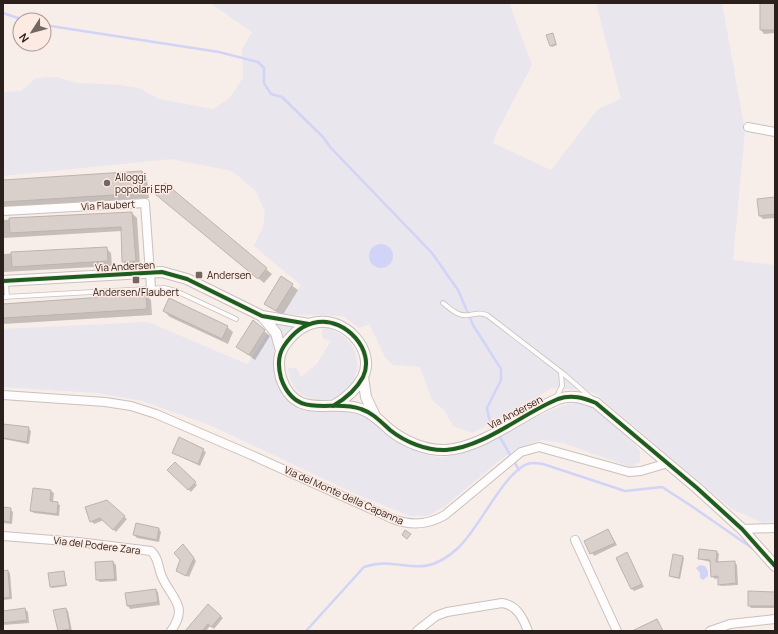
<svg xmlns="http://www.w3.org/2000/svg" width="778" height="634" font-family="Manrope,sans-serif">
<style>
.green{fill:#e9e6ee}
.water{fill:#d1d4f7}
.shadow{fill:#0003}
.lines{fill:none;stroke-linecap:round;stroke-linejoin:round}
.stream{stroke:#d1d4f7;stroke-width:2.5}
.building{fill:#d9cfcb;stroke:#bdb4b0}
.service-casing{stroke:#cac1bc;stroke-width:5.5}
.minor-casing{stroke:#cac1bc;stroke-width:10}
.tertiary-casing{stroke:#cac1bc;stroke-width:12}
.service{stroke:#fefcfc;stroke-width:4}
.minor{stroke:#fefcfc;stroke-width:8}
.tertiary{stroke:#fefcfc;stroke-width:10}
.cycleway-casing{stroke:#fdebe3;stroke-width:6}
.cycleway{stroke:#1b5e20;stroke-width:4}
.poi-dot{fill:#726863;stroke:#fdebe3;stroke-width:1.5}
.labels{text-anchor:middle;dominant-baseline:central;stroke-width:3;stroke-linejoin:round;paint-order:stroke}
.poi-label{font-size:10px;fill:#2b201b;stroke:#fdebe3;text-anchor:start}
.street-label{font-size:10px;fill:#2b201b;stroke:#fdebe3}
</style>
<rect width="100%" height="100%" fill="#f7ede9"/>
<!-- green -->
<path class="green" d="M210 3H509L532 65 497 132 493 143 551 170 598 109 621 99 596 3H722L745 131 733 260 775 265V522L763 523 732 509 596 394 586 390 552 388 473 433 453 426 444 410 432 400 420 367 393 365 385 357 369 324 359 328 343 316 282 314 301 285 254 246 263 227 265 211 255 190 232 171 171 159 3 176V92L21 91 36 78 57 77 77 83 119 85 139 88 159 99 213 109 230 98 243 78 242 49 252 32Z
M148 322 247 364 271 330C278 346 269 365 278 383 280 387 284 391 287 394 314 426 338 400 368 417 374 421 380 428 385 433 401 447 419 454 440 457 453 458 477 449 489 443 508 432 558 402 579 403 595 403 630 439 640 451V462L630 467 564 443 541 440 518 448 500 460 444 507 427 516H410L358 495 212 426 143 401 97 393 3 387V329Z
M276 324 296 327 284 339Z
M327 328C379 345 357 411 311 398 296 394 290 383 288 368H296L301 377 317 364 331 341 323 338 322 330Z"/>
<!-- water -->
<path class="water" d="M369 256a12 12 0 1 1 24 0a12 12 0 1 1-24 0Z
M700 565 705 566 708 571V576L703 580 700 578V573L696 568Z"/>
<!-- shadow -->
<path class="shadow" d="M761 3H775V33L764 34 761 30Z
M553 34 557 45 552 47 550 45Z
M142 172 147 178 149 198 3 208V181Z
M775 198V218L763 219 760 216Z
M162 199 266 269 272 274 264 283Z
M132 213 137 218 140 265 128 266 123 261 122 231 3 238V220Z
M106 248 111 253 112 266 3 272V254Z
M281 278 298 290 282 316 265 303Z
M146 295 151 300 152 315 3 324V304Z
M164 311 227 327 233 332 228 344 170 317Z
M264 331 270 336 255 360 237 346Z
M28 428 31 431 29 444 3 439V431Z
M180 439 206 452 200 466 173 453Z
M175 463 197 485 191 492 168 470Z
M34 489 51 491 54 493 53 502 60 505 59 516 34 513 31 511Z
M106 501 127 519 116 532 104 520 94 524 91 521Z
M3 508 10 509 13 512 12 524 3 523Z
M159 529 161 532 159 542 137 538 134 535Z
M608 530 617 545 594 556 585 541Z
M186 548 196 561 189 577 177 571Z
M700 550 717 552 719 554 718 563 734 562 737 565 738 585 721 586 719 584V578L715 579 712 576 711 562 702 560 699 558Z
M627 554 644 587 634 591 632 589Z
M682 556 684 558 680 579 672 577 670 576Z
M113 562 116 565 117 581 100 582 97 580Z
M3 571H7L10 573 12 599 3 600Z
M64 572 67 586 52 588 51 587Z
M156 590 158 592 160 605 130 609 128 606 126 594Z
M775 593V608H751L749 605Z
M208 606 223 618 214 629 210 626 206 631H186Z
M25 609 28 612 29 623 3 625V612Z
M65 609 68 611 72 631H59L54 611Z"/>
<g class="lines">
<!-- stream -->
<path class="stream" d="M3 13 24 20
M44 25 219 52 258 62 264 68V83L271 94 282 97 323 137 331 148 432 253 458 290 473 325 501 369V380L487 408 489 418 495 429
M498 434 519 470
M306 631 364 567C401 554 419 584 458 548 480 527 501 478 525 465 531 462 536 463 543 464L625 491 662 487 690 505 755 550"/>
</g>
<!-- building -->
<path class="building" d="M760 3H775V30H760Z
M553 33 556 44 550 46 546 35Z
M142 171 144 193 3 202V180Z
M165 183 267 268 258 279 155 194Z
M775 197V214L759 216 757 199Z
M132 212 136 261 122 262 121 227 10 233 9 218Z
M107 247 108 261 12 267 11 252Z
M281 276 293 284 276 311 264 304Z
M146 294 147 309 3 318V304Z
M169 298 228 326 222 339 163 311Z
M253 320 265 330 249 355 236 347Z
M3 424 29 427 27 442 3 438Z
M179 437 204 449 198 464 172 453Z
M175 462 196 482 188 490 167 470Z
M33 488 51 490 50 501 58 502 57 514 30 511Z
M107 500 125 516 113 530 100 518 90 522 85 507Z
M3 507 11 508 10 522 3 521Z
M136 523 159 528 157 540 133 535Z
M608 529 615 543 590 554 584 541Z
M405 530 411 534 407 539 402 535Z
M183 544 194 558 186 576 176 571 180 560 174 553Z
M699 549 717 551 716 562 735 561 736 583 718 585V576L711 577 710 560 698 559Z
M627 552 642 584 631 589 616 558Z
M673 554 683 556 679 578 669 576Z
M113 561 115 579 96 580 95 562Z
M8 570 10 597 3 598V571Z
M64 571 66 585 50 587 48 573Z
M156 589 158 602 127 606 125 593Z
M748 591 775 592V606H748Z
M208 604 221 616 211 627 208 624 202 631H185Z
M25 608 27 620 3 623V611Z
M66 608 70 629 58 631 53 610Z
M657 619 663 631H632Z"/>
<g class="lines">
<defs>
<path id="service" d="M6 282 7 297
M3 297 164 288 176 291 236 319
M443 303C451 309 458 317 469 315 478 314 478 312 487 315L565 375 590 397
M556 398 562 386 561 372"/>
<path id="minor" d="M748 127 775 132
M3 211 145 203 151 288
M3 395 105 402 131 406 156 414 249 454 393 519C411 526 428 525 445 515L521 452 539 447 629 472 641 471 668 463
M742 529 775 528
M3 536 78 542 151 551C159 558 158 568 162 577 172 599 189 606 171 631
M575 540 617 631
M417 631 436 616 447 612 502 603C517 605 523 618 528 631
M710 631 730 624 775 619"/>
<path id="tertiary" d="M3 281 162 272 187 279 262 316 309 324
M262 316 276 333 281 351
M363 377 366 397 375 416
M333 406C345 399 356 390 363 377 376 350 345 318 318 322 304 324 292 334 284 346 278 355 278 367 281 378 296 422 332 398 361 409 373 413 381 422 390 430 405 442 427 451 446 450 485 447 523 413 558 399 572 394 584 398 596 403L697 488 742 529 775 566"/>
</defs>
<!-- service casing -->
<use href="#service" class="service-casing"/>
<!-- minor casing -->
<use href="#minor" class="minor-casing"/>
<!-- tertiary casing -->
<use href="#tertiary" class="tertiary-casing"/>
<!-- service -->
<use href="#service" class="service"/>
<!-- minor -->
<use href="#minor" class="minor"/>
<!-- tertiary -->
<use href="#tertiary" class="tertiary"/>
<defs>
<path id="cycleway" d="M3 281 162 272 187 279 262 316 309 324
M333 406C345 399 356 390 363 377 376 350 345 318 318 322 304 324 292 334 284 346 278 355 278 367 281 378 296 422 332 398 361 409 373 413 381 422 390 430 405 442 427 451 446 450 485 447 523 413 558 399 572 394 584 398 596 403L697 488 742 529 775 566"/>
</defs>
<!-- cycleway casing -->
<use href="#cycleway" class="cycleway-casing"/>
<!-- cycleway -->
<use href="#cycleway" class="cycleway"/>
</g>
<!-- markers -->
<g class="poi-dot">
<circle cx="107" cy="183" r="4"/>
<rect x="195" y="271" width="8" height="8" rx="2"/>
<rect x="132" y="276" width="8" height="8" rx="2"/>
</g>
<g class="labels">
<!-- poi labels -->
<g class="poi-label">
<text x="115" y="177">Alloggi<tspan x="115" dy="12">popolari ERP</tspan></text>
<text x="207" y="275">Andersen</text>
<text x="136" y="292" text-anchor="middle">Andersen/Flaubert</text>
</g>
<!-- street labels -->
<g class="street-label">
<text transform="translate(108 205) rotate(-3)">Via Flaubert</text>
<text transform="translate(125 266) rotate(-3)">Via Andersen</text>
<text transform="translate(515 412) rotate(-28)">Via Andersen</text>
<text transform="translate(344 495) rotate(24)">Via del Monte della Capanna</text>
<text transform="translate(97 545) rotate(7)">Via del Podere Zara</text>
</g>
</g>
<!-- border -->
<rect width="778" height="634" fill="none" stroke="#2b201b" stroke-width="8"/>
<!-- north arrow -->
<g transform="translate(32 32) rotate(234)"><circle r="19" fill="#fdebe3" stroke="#a99a93"/>
<path d="M0-3L7 15L0 10L-7 15Z" fill="#726863"/>
<text y="-6" font-size="11" font-weight="bold" text-anchor="middle" fill="#2b201b">N</text>
</g>
</svg>
